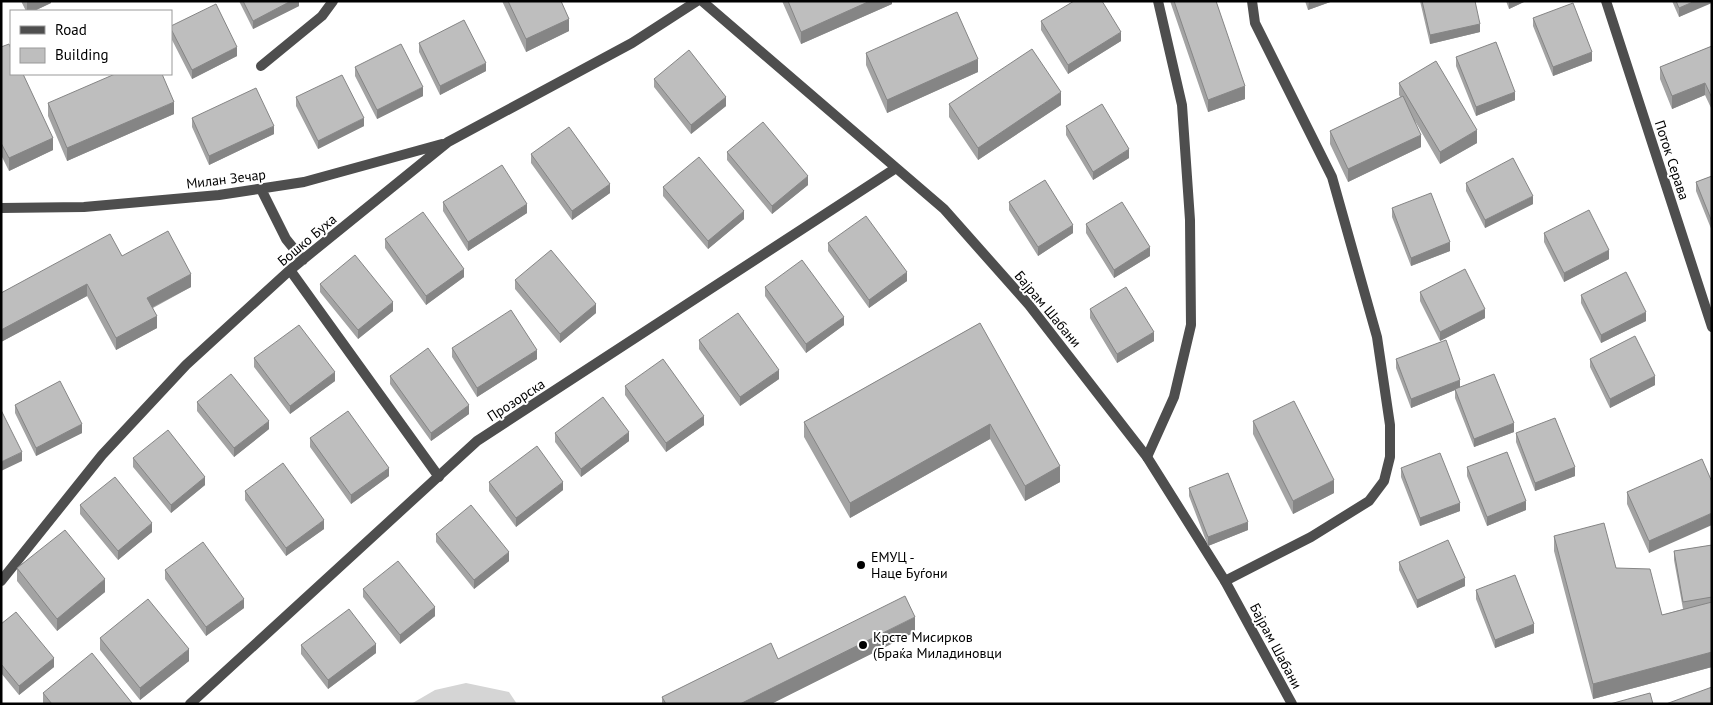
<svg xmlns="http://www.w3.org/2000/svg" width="1713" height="705" font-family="'PT Sans',sans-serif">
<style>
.green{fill:#d5d5d5}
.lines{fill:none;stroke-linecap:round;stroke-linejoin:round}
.service{stroke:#4e4e4e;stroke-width:10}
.minor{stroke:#4e4e4e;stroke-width:10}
.wall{fill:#a3a3a3}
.shaded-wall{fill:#858585}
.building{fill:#bebebe;stroke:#858585}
.poi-dot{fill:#000;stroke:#fff;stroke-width:2}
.labels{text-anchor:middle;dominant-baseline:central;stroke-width:4;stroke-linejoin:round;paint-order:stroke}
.street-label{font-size:14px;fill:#000;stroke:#fff}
.poi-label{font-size:14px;fill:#000;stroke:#fff;text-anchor:start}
</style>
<rect width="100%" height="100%" fill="#fff"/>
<!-- green -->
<path class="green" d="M466 683 509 692 517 704H411L435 690Z"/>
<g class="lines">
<!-- service -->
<path class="service" d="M261 66 322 16 333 1
M290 270 439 477
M1147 457 1174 397 1191 325 1190 220 1182 105 1158 1
M1225 581 1311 537 1369 501 1384 481 1390 457V425L1377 337 1332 177 1255 23 1252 1"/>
<!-- minor -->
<path class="minor" d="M702 1 944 209 1029 305 1147 457 1225 581 1292 704
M1606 1 1712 327
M261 189 286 239 303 260
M1 208 84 207 219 195 304 182 442 144
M1 581 102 455 186 365 290 270 448 142 632 43 697 1
M190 704 477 441 896 168"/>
</g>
<!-- wall -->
<path class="wall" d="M21 1H51V3L34 11H26Z
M239 1H299V6L253 29Z
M502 1H561L569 31 526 52Z
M782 1H892V4L801 44Z
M1170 1H1216L1245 99 1208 112Z
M1305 1H1333L1308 10Z
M1420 1H1475L1480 32 1430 44Z
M1506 1H1526L1509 9Z
M1672 1H1712L1679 17Z
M1533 18 1592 61 1553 76 1533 26Z
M1041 21 1121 41 1068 74 1041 30Z
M171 26 237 56 192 79 171 38Z
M419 43 486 71 440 95 419 52Z
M1712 46V110L1705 95 1672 109 1660 79V67Z
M1 47 53 150 9 171 1 155Z
M866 53 978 72 887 113 866 65Z
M1456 57 1515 100 1476 116 1456 66Z
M355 67 423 96 377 119 355 76Z
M654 79 726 106 691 134 654 87Z
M1399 83 1477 143 1440 164 1415 121 1421 147 1348 182 1330 144V131L1401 98 1399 95Z
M296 97 364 126 318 149 296 106Z
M48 103 174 114 67 161 48 116Z
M949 104 1061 105 978 160 949 117Z
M192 118 274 134 209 165 192 127Z
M1066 126 1129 158 1093 180 1066 135Z
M727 152 808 185 772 214 727 160Z
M531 154 610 193 572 220 531 163Z
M1712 176V231L1696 191V182Z
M1466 183 1533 204 1485 228 1466 191Z
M663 187 744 219 708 249 663 196Z
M443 202 527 213 468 251 443 211Z
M1009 202 1073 233 1038 256 1009 210Z
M1392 208 1450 251 1411 266 1392 217Z
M1086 224 1150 256 1114 278 1086 233Z
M1544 233 1609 259 1564 282 1544 242Z
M385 239 464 277 426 305 385 248Z
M828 243 907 281 869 308 828 251Z
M122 256 191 287 153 308 157 328 116 350 87 296 1 342V293Z
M515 280 596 313 560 343 515 289Z
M320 284 393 311 358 339 320 292Z
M765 287 844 325 806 353 765 296Z
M1420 292 1485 318 1440 341 1420 301Z
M1581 295 1646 321 1601 343 1581 303Z
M1090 309 1154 341 1117 363 1090 318Z
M980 323 1060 482 1025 501 990 439 850 518 804 437V422Z
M699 340 779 379 740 406 699 349Z
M452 348 537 359 477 397 452 357Z
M254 358 335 381 290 414 254 367Z
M1396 359 1460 387 1514 432 1474 447 1455 398V390L1411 408 1396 368Z
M1590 359 1655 385 1610 408 1590 367Z
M390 376 469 414 431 441 390 384Z
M625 386 704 425 666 452 625 395Z
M197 402 269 429 234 457 197 411Z
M15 405 82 433 36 456 15 413Z
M1253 421 1334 493 1293 514 1253 434Z
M555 433 629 441 581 477 555 442Z
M1516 433 1575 476 1535 491 1516 442Z
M310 438 389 476 351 504 310 447Z
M133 458 205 485 171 513 133 467Z
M1467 467 1526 510 1487 526 1467 476Z
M1401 468 1460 511 1420 526 1401 477Z
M489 482 563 490 516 527 489 491Z
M1712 482 1649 553 1627 504V492Z
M1189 488 1248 530 1208 546 1189 496Z
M245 491 324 529 286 556 245 500Z
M80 505 152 532 118 560 80 514Z
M436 534 509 561 474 589 436 542Z
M1554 536 1616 568 1662 615 1683 609 1674 560V551L1712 545V667L1593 699 1554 551Z
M1399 562 1465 586 1417 608 1399 570Z
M17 568 105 592 57 631 17 581Z
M165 570 244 608 206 636 165 579Z
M363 589 435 616 400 644 363 597Z
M1476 590 1534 633 1495 648 1476 599Z
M1 624 54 667 19 695 1 673Z
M915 632 771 704H662V697L778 659Z
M100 638 189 661 140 700 100 650Z
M301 645 376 653 328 689 301 654Z
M43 693 132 704H43Z"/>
<!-- shaded-wall -->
<path class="shaded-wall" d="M30 1H51V3L34 11H27V2Z
M291 1H299V6L253 29V21Z
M870 1H892V4L801 44V32Z
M1309 1H1333L1308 10Z
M1509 1H1526L1509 9Z
M1695 1H1712V3L1679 17V8Z
M569 19V31L526 52V39Z
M1480 24V32L1430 44V35Z
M1121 32V41L1068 74V65Z
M237 47V56L192 79V70Z
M1592 52V61L1553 76V67Z
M978 59V72L887 113V100Z
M486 63V71L440 95V86Z
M1705 83V95L1672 109V96Z
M1245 86V99L1208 112V100Z
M423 87V96L377 119V110Z
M1061 92V105L978 160V148Z
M1515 92V100L1476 116V107Z
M726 97V106L691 134V125Z
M174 102V114L67 161V148Z
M364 118V126L318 149V141Z
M274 126V134L209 165V156Z
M1477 130V143L1440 164V152Z
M1421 135V147L1348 182V169Z
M53 138V150L9 171V158Z
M1129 149V158L1093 180V172Z
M808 176V185L772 214V206Z
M610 184V193L572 220V211Z
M1533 196V204L1485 228V220Z
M527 204V213L468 251V242Z
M744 211V219L708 249V241Z
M1073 225V233L1038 256V247Z
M1450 242V251L1411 266V258Z
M1150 247V256L1114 278V270Z
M1609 250V259L1564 282V273Z
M464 269V277L426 305V296Z
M907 272V281L869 308V300Z
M191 274V287L147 310V298Z
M87 284V296L1 342V330Z
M393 302V311L358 339V330Z
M596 304V313L560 343V334Z
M1485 309V318L1440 341V332Z
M1646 312V321L1601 343V335Z
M157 316V328L116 350V338Z
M844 317V325L806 353V344Z
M1154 332V341L1117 363V354Z
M537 350V359L477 397V388Z
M779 370V379L740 406V397Z
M335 372V381L290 414V406Z
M1655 376V385L1610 408V399Z
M1460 380V388L1411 408V399Z
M469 405V414L431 441V433Z
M704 416V425L666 452V443Z
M269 421V429L234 457V448Z
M1514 423V432L1474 447V439Z
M82 424V433L36 456V448Z
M990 424V439L850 518V503Z
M629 432V441L581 477V469Z
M22 452V461L1 471V462Z
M1060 466V482L1025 501V486Z
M1575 467V476L1535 491V483Z
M389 468V476L351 504V495Z
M205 477V485L171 513V505Z
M1334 480V493L1293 514V501Z
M563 482V490L516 527V518Z
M1526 501V510L1487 526V517Z
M1460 503V511L1420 526V518Z
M1712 513V525L1649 553V541Z
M324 520V529L286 556V548Z
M1248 522V530L1208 546V537Z
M152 523V532L118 560V551Z
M509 552V561L474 589V580Z
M1465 578V586L1417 608V600Z
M105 579V592L57 631V619Z
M244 599V608L206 636V627Z
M435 607V616L400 644V635Z
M915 617V632L771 704H740Z
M1534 624V633L1495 648V640Z
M376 644V653L328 689V680Z
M189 649V661L140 700V688Z
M1712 652V667L1593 699V684Z
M54 658V667L19 695V686Z"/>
<!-- building -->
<path class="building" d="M243 1H291L253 21Z
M508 1H561L569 19 526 39Z
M788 1H870L801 32Z
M1074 1H1102L1121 32 1068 65 1041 21Z
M1174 1H1216L1245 86 1208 100Z
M1422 1H1475L1480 24 1430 35Z
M1676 1H1695L1679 8Z
M1573 3 1592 52 1553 67 1533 18Z
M216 4 237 47 192 70 171 29V26Z
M957 12 978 59 887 100 866 53Z
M464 20 486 63 440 86 419 43Z
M1496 42 1515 92 1476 107 1456 57Z
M9 44 11 49V74H23L53 138 9 158 1 143V47Z
M401 44 423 87 377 110 355 67Z
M1712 46V98L1705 83 1672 96 1660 67Z
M1032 49 1061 92 978 148 949 104Z
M689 50 726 97 691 125 654 79Z
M1436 61 1477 130 1440 152 1399 83Z
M115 74H162L174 102 67 148 48 103Z
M342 75 364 118 318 141 296 97Z
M256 88 274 126 209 156 192 118Z
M1403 96 1421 135 1348 169 1330 131Z
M1102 104 1129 149 1093 172 1066 126Z
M763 122 808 176 772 206 727 152Z
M569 127 610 184 572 211 531 154Z
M699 157 744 211 708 241 663 187Z
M1513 158 1533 196 1485 220 1466 183Z
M502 165 527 204 468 242 443 202Z
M1712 176V222L1696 182Z
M1045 180 1073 225 1038 247 1009 202Z
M1431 193 1450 242 1411 258 1392 208Z
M1122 202 1150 247 1114 270 1086 224Z
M1589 210 1609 250 1564 273 1544 233Z
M423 212 464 269 426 296 385 239Z
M866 216 907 272 869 300 828 243Z
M168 231 191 274 147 298 157 316 116 338 87 284 1 330V293L110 234 122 256Z
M551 250 596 304 560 334 515 280Z
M355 255 393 302 358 330 320 284Z
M802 260 844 317 806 344 765 287Z
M1465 269 1485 309 1440 332 1420 292Z
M1626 272 1646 312 1601 335 1581 295Z
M1126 287 1154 332 1117 354 1090 309Z
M511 310 537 350 477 388 452 348Z
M738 313 779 370 740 397 699 340Z
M980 323 1060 466 1025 486 990 424 850 503 804 422Z
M299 325 335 372 290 406 254 358Z
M1635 336 1655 376 1610 399 1590 359Z
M1446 340 1460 380 1411 399 1396 359Z
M428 348 469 405 431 433 390 376Z
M663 359 704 416 666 443 625 386Z
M231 374 269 421 234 448 197 402Z
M1494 374 1514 423 1474 439 1455 389Z
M60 381 82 424 36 448 15 405Z
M603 397 629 432 581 469 555 433Z
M1294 401 1334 480 1293 501 1253 421Z
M1 410 22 452 1 462Z
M348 411 389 468 351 495 310 438Z
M1555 418 1575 467 1535 483 1516 433Z
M168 430 205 477 171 505 133 458Z
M537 446 563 482 516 518 489 482Z
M1507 452 1526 501 1487 517 1467 467Z
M1440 453 1460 503 1420 518 1401 468Z
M1702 459 1712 482V513L1649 541 1627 492Z
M283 463 324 520 286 548 245 491Z
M1228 473 1248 522 1208 537 1189 488Z
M115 477 152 523 118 551 80 505Z
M471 505 509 552 474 580 436 534Z
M1604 523 1616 568 1650 569 1662 615 1712 602V652L1593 684 1554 536Z
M65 530 105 579 57 619 17 568Z
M1448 540 1465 578 1417 600 1399 562Z
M203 542 244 599 206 627 165 570Z
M1712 545V597L1683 602 1674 551Z
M398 561 435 607 400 635 363 589Z
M1515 575 1534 624 1495 640 1476 590Z
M905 596 915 617 740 704H666L662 697 771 643 778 659Z
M148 599 189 649 140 688 100 638Z
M349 609 376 644 328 680 301 645Z
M16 612 54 658 19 686 1 664V624Z
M92 653 132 703V704H52L43 693Z
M1712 687V704H1666Z
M1650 693 1653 704H1610Z"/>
<!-- markers -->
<g class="poi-dot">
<circle cx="861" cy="565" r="5"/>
<circle cx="863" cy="645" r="5"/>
</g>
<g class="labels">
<!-- street labels -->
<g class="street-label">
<text transform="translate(1672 160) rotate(72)">Поток Серава</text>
<text transform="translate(226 179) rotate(-7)">Милан Зечар</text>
<text transform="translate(307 240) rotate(-40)">Бошко Буха</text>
<text transform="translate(1048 309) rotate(50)">Бајрам Шабани</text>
<text transform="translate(516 400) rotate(-33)">Прозорска</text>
<text transform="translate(1276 646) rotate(62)">Бајрам Шабани</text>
</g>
<!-- poi labels -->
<g class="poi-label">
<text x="871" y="557">ЕМУЦ -<tspan x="871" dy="16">Наце Буѓони</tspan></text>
<text x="873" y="637">Крсте Мисирков<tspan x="873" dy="16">(Браќа Миладиновци</tspan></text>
</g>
</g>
<!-- border -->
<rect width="1713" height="705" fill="none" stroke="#000000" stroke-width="5"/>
<!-- legend -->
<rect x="10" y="10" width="162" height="65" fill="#ffffff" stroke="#999999"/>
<rect x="20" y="26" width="25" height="8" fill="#4e4e4e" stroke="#999999"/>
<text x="55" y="35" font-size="15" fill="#000000">Road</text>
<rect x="20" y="48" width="25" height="15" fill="#bebebe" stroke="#999999"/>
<text x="55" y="60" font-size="15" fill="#000000">Building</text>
</svg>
